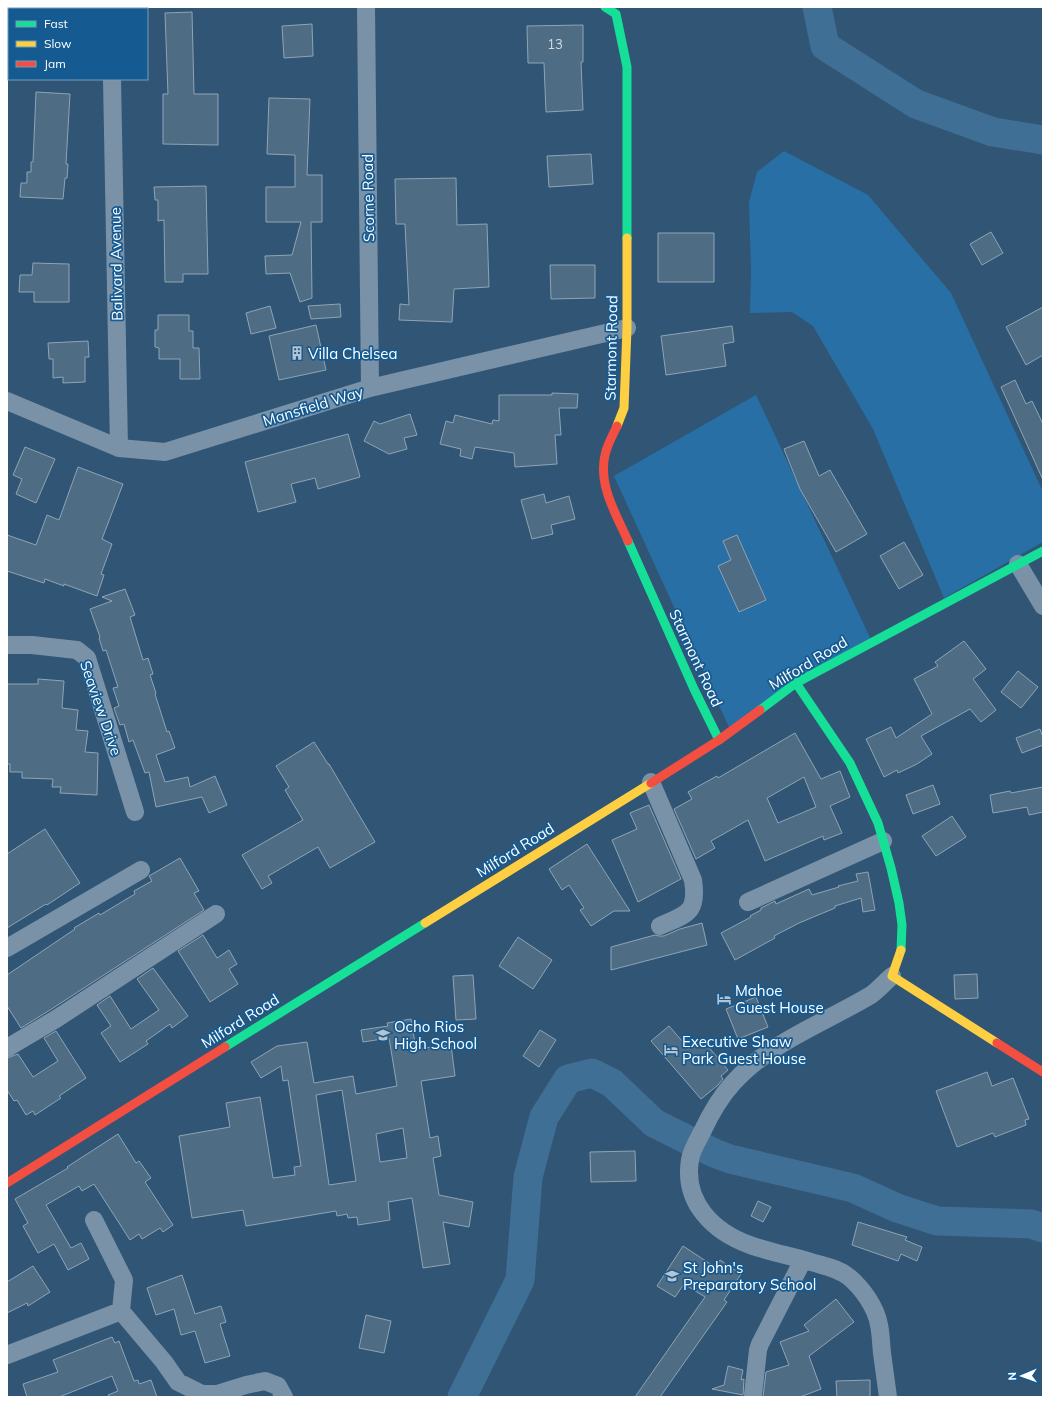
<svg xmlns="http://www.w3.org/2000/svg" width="1050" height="1404" font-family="Mulish,sans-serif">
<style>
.green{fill:#276fa5}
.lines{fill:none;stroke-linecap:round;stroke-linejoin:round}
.river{stroke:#406f96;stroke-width:29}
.building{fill:#4e6c84;stroke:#8ea4b6;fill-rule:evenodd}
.street{stroke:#7992a8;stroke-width:18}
.fast{stroke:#16e098;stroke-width:9}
.slow{stroke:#ffcf43;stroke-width:9}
.jam{stroke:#f24e42;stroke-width:9}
.labels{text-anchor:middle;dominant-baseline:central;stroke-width:3.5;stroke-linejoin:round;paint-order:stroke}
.number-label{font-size:13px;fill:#d3dae0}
.street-label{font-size:15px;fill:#fff;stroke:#155a91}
.poi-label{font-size:15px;fill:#fff;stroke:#155a91;text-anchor:start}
</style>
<rect width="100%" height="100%" fill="#315675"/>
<!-- green -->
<path class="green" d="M784 151 868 195 951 293 1043 492V542L944 598 873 429 813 326 792 312 750 313 751 272 749 202 757 172Z
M756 395 873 644 729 727 614 476Z"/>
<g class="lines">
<!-- river -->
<path class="river" d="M817 7 825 46 916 104 993 132 1043 140
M462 1397 520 1280 528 1177 544 1117 568 1079 592 1073 612 1083 654 1123 714 1153 730 1159 853 1188 897 1208 937 1221 1031 1224 1043 1228"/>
</g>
<!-- building -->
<path class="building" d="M192 12 194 94H218V145L163 144V94H168L165 13Z
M312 24 313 56 284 58 282 26Z
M583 25V62H581L583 110 546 112 544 63H528L527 26Z
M36 92 70 94 66 164H68L67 178H65L63 199 20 197 21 183H27V172H31V162H33Z
M269 98 310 99 307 175H322V222H311L312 298 300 302 290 273 266 274 265 256 292 255 301 222H266V187H295V155L267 154Z
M591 154 593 184 549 187 547 156Z
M456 178 457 225 487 224 489 287 454 289 452 322 399 320 400 304 409 305 405 224H396L395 179Z
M206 186 208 274H183V282H165L164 220 158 221V200H155L154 187Z
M991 232 1003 253 982 265 970 244Z
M658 233H714V282H658Z
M33 263 69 264V302H34V292H19L20 275H32Z
M550 265H595V298L551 299Z
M340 304 341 317 311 319 308 306Z
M270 306 276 328 251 334 246 313Z
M1043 307V355L1026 365 1006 327Z
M158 315H189V331H193V348H199L200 379H180V359H159V348L155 347V330H158Z
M316 325 326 370 279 380 269 336Z
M732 326 734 342 723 344 726 366 666 375 661 336Z
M88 341 89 357H85V382L63 383V377L53 378V359H49L48 343Z
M1015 380 1026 404 1032 401 1043 424V480L1001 387Z
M552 393 578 394 577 408H559L561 435H555L557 464 515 467 514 453 475 447 472 459 460 456 461 449 440 444 446 421 453 423 455 415 492 424 493 420 499 421V395H552Z
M410 414 417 435 404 438 407 449 389 454 364 441 374 421 380 424Z
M348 434 360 477 318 489 315 478 291 484 296 502 258 512 245 462Z
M804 441 819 476 830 470 867 534 836 552 800 489 784 449Z
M25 447 55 459 36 503 16 494 22 479 13 475Z
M78 467 123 484 102 539 112 544 101 574 104 575 97 596 64 584V586L45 579 44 583 7 571V535L36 545 47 515 59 520Z
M544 494 546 503 569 496 575 519 551 525 553 534 532 539 521 500Z
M737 535 766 600 739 612 718 566 731 560 723 541Z
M904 542 923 575 899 589 880 556Z
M125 589 135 615 130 617 143 660 148 658 153 674 150 675 156 693 155 694 167 732 169 731 175 748 156 755 165 782 188 777 190 787 215 776 227 805 209 813 202 797 156 807 149 772 145 773 133 740 129 742 124 724 120 725 114 708 119 706 113 688 118 687 106 650 103 651 99 638 100 637 90 609 112 601 102 597Z
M964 641 986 669 973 679 996 710 981 722 970 709 921 736 932 754 917 764 898 773 897 770 884 777 866 739 891 727 896 738 932 714 914 679 938 666 935 662Z
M1018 671 1038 687 1021 708 1001 692Z
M38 679 64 681 62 708 78 710 76 730 88 731 85 752 98 753 97 795 60 793 61 787H52L53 779 22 778V772H10V764H7V684H38Z
M1040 729 1043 737V745L1022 753 1016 738Z
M795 733 821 779 840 771 850 797 830 806 842 833 824 840 823 836 765 861 748 820 711 841 715 848 696 859 674 809 692 799 688 792 717 776 718 778ZM804 777 816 807 778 823 767 798Z
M314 742 328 764H329L375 842 330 868 318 847 268 876 272 883 262 889 242 855 303 820 285 790 289 787 276 766Z
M933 785 940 804 913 814 906 795Z
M1043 787V812L1029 815 1027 807 993 813 990 795 1010 791 1011 793Z
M649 805 681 879 638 902 612 840 637 829 630 813Z
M952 816 966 837 936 856 922 836Z
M45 829 80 883 47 905 46 904 7 928V854Z
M587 844 630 911H614L591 926 580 910 584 908 569 885 562 890 549 869Z
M180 858 199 891 194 893 204 910 50 1010 21 1028 7 1006V975L75 929 74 928 99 913 100 915 135 894 134 891 152 881 149 876Z
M868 872 875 910 863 912 861 898 835 906V908L799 923 774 936 775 938 735 960 721 933 751 917 750 916 761 910V908L775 901 776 904 809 889 812 895 839 887 838 886 858 881 856 874Z
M702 923 707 945 611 970V947L655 935 659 936H664L680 929Z
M203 935 217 958 229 950 237 964 229 969 238 984 210 1002 178 951Z
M518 937 552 960 533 989 499 966Z
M153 968 188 1016 172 1028 170 1024 146 1041 148 1044 120 1062 101 1033 111 1026 97 1005 110 996 131 1029 159 1010 137 979Z
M977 974 978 998 955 999 954 975Z
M473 975 476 1019 456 1020 453 976Z
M756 997 768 1027 738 1039 726 1009Z
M411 1019 416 1049 451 1045 455 1076 421 1081 430 1138 438 1136 441 1156 433 1158 439 1195 473 1202 469 1227 443 1222 450 1264 423 1268 412 1198 388 1202 390 1220 358 1225 357 1217 348 1218 347 1214 337 1216 336 1211 246 1226 243 1210 192 1218 179 1136 230 1127 226 1103 260 1097 273 1178 295 1175 294 1167 301 1166 288 1080 283 1081 281 1066 261 1078 251 1062 277 1046 307 1042 314 1083 353 1076 356 1094 397 1086 389 1038 363 1042 361 1030 388 1026 387 1023ZM342 1090 356 1181 329 1185 316 1095ZM403 1128 407 1158 380 1162 376 1134Z
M669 1026 689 1049 701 1038 728 1070 721 1076 723 1079 718 1085 701 1099 651 1041Z
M540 1030 556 1040 539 1067 523 1056Z
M56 1031 86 1078 59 1096 61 1098 35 1115 33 1111 26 1115 17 1100 14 1101 7 1090V1058L18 1054 33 1077 58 1061 44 1038Z
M987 1072 992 1086 1013 1078 1029 1119 1025 1120 1026 1125 995 1137 993 1133 957 1147 936 1091Z
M118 1134 136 1163 139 1161 151 1178 145 1182 173 1225 163 1232 160 1228 142 1239 139 1234 130 1240 94 1184 82 1191 79 1186 46 1205 71 1248 81 1243 89 1259 68 1270 54 1244 38 1253 23 1226 28 1223 15 1199 68 1168 67 1167Z
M635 1151 636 1181 591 1182 590 1152Z
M758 1201 771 1207 763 1222 751 1216Z
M858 1222 907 1237 905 1240 922 1247 917 1261 901 1254 898 1261 852 1245Z
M683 1246 715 1267 720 1260 741 1274 724 1300 727 1302 660 1397H635L705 1297 684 1284 675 1297 657 1286Z
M33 1266 50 1292 28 1306 27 1303 7 1313V1282Z
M182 1275 195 1314 221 1306 226 1322 220 1324 230 1356 205 1363 195 1331 181 1335 174 1309 156 1315 147 1288Z
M836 1299 854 1322 809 1356 821 1389 800 1397H763L766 1372 789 1365 780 1342 809 1331 804 1325Z
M366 1315 391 1321 384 1353 359 1348Z
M112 1337 115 1343 119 1341 134 1381 138 1380 139 1384 151 1380 157 1397H109L108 1395 118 1391 112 1376 59 1397H27L23 1384 58 1372 53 1360Z
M728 1366 743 1370 741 1380 744 1379 743 1395 712 1389 724 1385Z
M870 1380V1397H837L836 1381Z"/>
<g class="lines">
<!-- street -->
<path class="street" d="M111 7V9
M366 7 370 388
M112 79 119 448
M7 401 119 448 165 452 370 388 627 328
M1018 564 1043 606
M7 645H32L77 650 87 658 135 812
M651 782 693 880C698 913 687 914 660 926
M748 902 883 841
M7 948 141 870
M7 1048 56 1019 216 914
M94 1220 124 1280 121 1311
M121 1311 164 1362 178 1382 202 1394H217L246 1385 265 1381 278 1386 284 1397
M7 1355 121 1311
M753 1395 758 1350 760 1344 803 1260
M888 1397C886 1382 884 1368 882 1353 881 1344 881 1334 879 1325 876 1307 862 1288 849 1277 838 1268 824 1266 811 1262 791 1256 770 1252 750 1245 714 1232 683 1203 690 1160 691 1151 698 1140 702 1132 710 1115 720 1097 733 1083 770 1042 824 1023 871 995 878 990 885 982 892 976"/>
<!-- fast -->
<path class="fast" d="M605 7 616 14 627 67V238
M628 541 694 689 719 740
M796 683 850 763 878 823 891 868 899 903 902 925 901 950
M760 710 796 683 1043 551
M225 1047 425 923"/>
<!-- slow -->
<path class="slow" d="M617 426 624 408 627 328V238
M425 923 651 783
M901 950 892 976 997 1043"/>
<!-- jam -->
<path class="jam" d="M617 426C613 435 607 445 605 455 598 485 616 514 628 541
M651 783 719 740 760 710
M997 1043 1043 1072
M7 1183 225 1047"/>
</g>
<!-- icons -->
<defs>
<symbol id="building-bare" viewBox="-9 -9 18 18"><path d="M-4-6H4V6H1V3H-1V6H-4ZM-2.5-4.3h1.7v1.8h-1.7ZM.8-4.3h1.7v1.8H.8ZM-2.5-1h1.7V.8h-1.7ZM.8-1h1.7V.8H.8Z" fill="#b7c4cf" stroke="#155a91" stroke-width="2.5" paint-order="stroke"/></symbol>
<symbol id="hotel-bare" viewBox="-9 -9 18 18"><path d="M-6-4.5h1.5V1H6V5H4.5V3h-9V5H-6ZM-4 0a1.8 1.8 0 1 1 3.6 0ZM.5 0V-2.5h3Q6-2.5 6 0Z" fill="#b7c4cf" stroke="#155a91" stroke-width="2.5" paint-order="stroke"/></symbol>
<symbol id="school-bare" viewBox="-9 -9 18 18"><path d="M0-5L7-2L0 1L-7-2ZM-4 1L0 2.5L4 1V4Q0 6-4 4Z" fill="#b7c4cf" stroke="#155a91" stroke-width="2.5" paint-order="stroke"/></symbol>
</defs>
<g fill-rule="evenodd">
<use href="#building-bare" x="287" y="343" width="20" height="20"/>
<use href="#hotel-bare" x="714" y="989" width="20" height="20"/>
<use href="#school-bare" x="373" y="1025" width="20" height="20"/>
<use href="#hotel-bare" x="661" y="1040" width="20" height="20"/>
<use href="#school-bare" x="662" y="1266" width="20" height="20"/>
</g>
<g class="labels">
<!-- number labels -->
<g class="number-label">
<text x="555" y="44">13</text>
</g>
<!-- street labels -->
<g class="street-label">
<text transform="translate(368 198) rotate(-91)">Scorne Road</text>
<text transform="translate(116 264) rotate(-91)">Balivard Avenue</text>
<text transform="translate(611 348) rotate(-89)">Starmont Road</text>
<text transform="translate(313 406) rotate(-17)">Mansfield Way</text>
<text transform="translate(696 658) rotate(65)">Starmont Road</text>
<text transform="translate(808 663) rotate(-31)">Milford Road</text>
<text transform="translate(101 708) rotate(71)">Seaview Drive</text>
<text transform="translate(515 850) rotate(-32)">Milford Road</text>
<text transform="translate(240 1021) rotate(-32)">Milford Road</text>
</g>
<!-- poi labels -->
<g class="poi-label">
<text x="308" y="353">Villa Chelsea</text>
<text x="735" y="990">Mahoe<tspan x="735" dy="17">Guest House</tspan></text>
<text x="394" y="1026">Ocho Rios<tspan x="394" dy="17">High School</tspan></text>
<text x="682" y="1041">Executive Shaw<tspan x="682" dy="17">Park Guest House</tspan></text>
<text x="683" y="1267">St John's<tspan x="683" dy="17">Preparatory School</tspan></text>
</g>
</g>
<!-- border -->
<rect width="1050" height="1404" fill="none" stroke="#ffffff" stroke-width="16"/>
<!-- legend -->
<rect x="8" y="8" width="140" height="72" fill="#155a91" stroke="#739cbd"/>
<rect x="16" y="21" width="20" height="6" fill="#16e098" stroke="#739cbd"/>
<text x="44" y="28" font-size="12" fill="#ffffff">Fast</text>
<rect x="16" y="41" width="20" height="6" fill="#ffcf43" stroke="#739cbd"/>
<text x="44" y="48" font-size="12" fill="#ffffff">Slow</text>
<rect x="16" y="61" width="20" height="6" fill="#f24e42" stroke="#739cbd"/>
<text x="44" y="68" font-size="12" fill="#ffffff">Jam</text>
<!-- north arrow -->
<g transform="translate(1022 1376) rotate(268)" stroke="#155a91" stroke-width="3" paint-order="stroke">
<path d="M0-3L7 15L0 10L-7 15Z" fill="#ffffff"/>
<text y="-6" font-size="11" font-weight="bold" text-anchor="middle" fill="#ffffff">N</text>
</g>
</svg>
